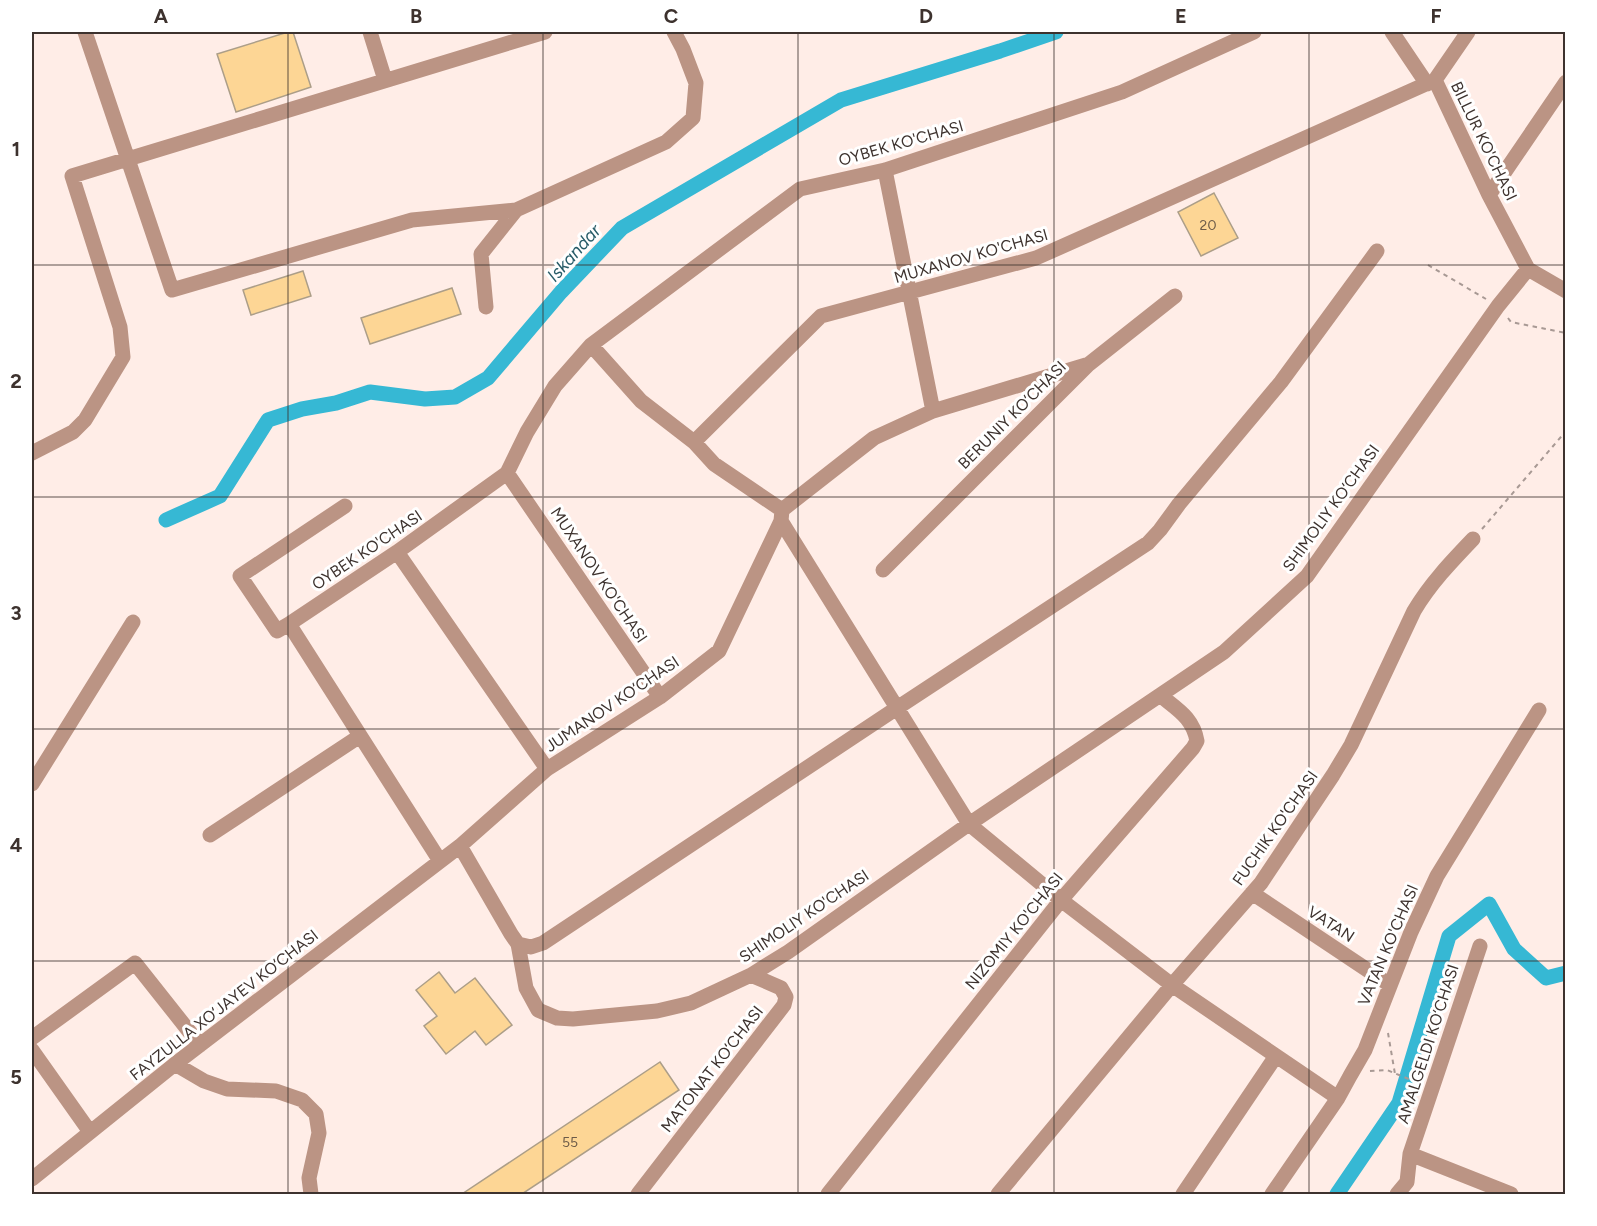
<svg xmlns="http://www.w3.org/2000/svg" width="1597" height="1226" font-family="Figtree,sans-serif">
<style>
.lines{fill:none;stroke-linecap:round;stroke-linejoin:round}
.canal{stroke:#36b8d4;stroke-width:15}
.building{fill:#fdd695;stroke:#ac9e88;stroke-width:1.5}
.path{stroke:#a89994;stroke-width:2;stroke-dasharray:4.5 4.5;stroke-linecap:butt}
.minor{stroke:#bb9484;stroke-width:15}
.grid{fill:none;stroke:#3d322e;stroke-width:1.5;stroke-opacity:0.55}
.labels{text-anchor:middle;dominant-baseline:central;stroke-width:6;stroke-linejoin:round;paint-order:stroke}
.number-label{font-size:14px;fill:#6d5b48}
.street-label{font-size:16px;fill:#3d322e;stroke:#fff}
.water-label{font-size:18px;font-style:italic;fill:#285c68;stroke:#fff}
.neatline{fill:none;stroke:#3d322e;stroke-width:2}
.grid-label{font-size:20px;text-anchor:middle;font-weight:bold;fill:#3d322e}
</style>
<rect width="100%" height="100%" fill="#ffede7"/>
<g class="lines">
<!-- canal -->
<path class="canal" d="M166 520 220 496 268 420 302 409 336 403 370 392 425 399 455 397 488 378 561 292 622 228 841 100 1000 51 1056 32
M1337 1194 1399 1103 1449 936 1489 904 1514 949 1546 978 1566 973"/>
</g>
<!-- building -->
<path class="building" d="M288 32H293L311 87 236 112 217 54Z
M1214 193 1238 238 1201 256 1178 212Z
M303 271 311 296 251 315 243 290Z
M452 288 461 314 370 344 361 318Z
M439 972 455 993 475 978 512 1025 486 1045 475 1031 446 1054 424 1026 437 1016 416 990Z
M660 1062 679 1090 522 1194H462Z"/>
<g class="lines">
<!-- path -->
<path class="path" d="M1428 265 1486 299
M1508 318 1511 322 1566 333
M1482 529 1566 431
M1388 1033 1395 1074
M1370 1071 1387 1070 1416 1082 1407 1107 1410 1109"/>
<!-- minor -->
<path class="minor" d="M85 32 172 290 412 220 516 210 666 142 693 118 696 83 683 49 674 32
M370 32 385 80
M1392 32 1427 84
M1435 80 1489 195 1528 269
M1435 80 1468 32
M885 170 933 411
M1489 195 1566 82
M1528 269 1566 291
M486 307 481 254 516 210
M694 442 821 316 1036 258 1435 80
M32 453 73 432 85 420 123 357 120 327 72 176 545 32
M507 473 660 697
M345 506 240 576 277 631 289 624 397 552 507 473 527 432 555 386 591 345 800 189 885 170 1122 92 1254 32
M782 510 874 438 933 411 1086 365
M781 521 969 824 1061 900 1172 985 1338 1098
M397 552 547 769
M883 570 1089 364 1175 296
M289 624 440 861
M32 784 133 622
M210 835 360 736
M460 846 511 934 518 944 531 947 543 943 897 708 1148 543 1160 530 1179 504 1281 382 1377 251
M1252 893 1390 985
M518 944 526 988 538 1010 557 1018 573 1019 657 1011 691 1003 751 975 788 952 969 824 1224 652 1307 576 1498 306 1528 269
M32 1038 135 963 200 1045
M32 1050 90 1132
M175 1064 204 1081 227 1089 276 1091 302 1100 316 1114 319 1133 309 1178 311 1194
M1410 1154 1511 1194
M32 1179 175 1064 460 846 547 769 660 697 719 651 781 521 782 510 714 464 694 442 641 401 591 345
M638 1194 784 1005 786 997 781 988 751 975
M828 1194 1061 900 1193 748 1197 741C1193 718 1178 710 1161 696
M998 1194 1172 985 1261 883 1333 775 1351 745 1414 611C1430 584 1451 562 1473 539
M1183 1194 1276 1056
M1272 1194 1338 1098 1350 1076 1365 1050 1411 932 1437 876 1539 710
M1397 1194 1407 1182 1410 1154 1480 946"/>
</g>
<!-- grid -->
<path class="grid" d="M288 32V1194M543 32V1194M798 32V1194M1054 32V1194M1309 32V1194M32 265H1566M32 497H1566M32 729H1566M32 961H1566"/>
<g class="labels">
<!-- number labels -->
<g class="number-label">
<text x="1208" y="225">20</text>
<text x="570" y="1142">55</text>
</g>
<!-- street labels -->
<g class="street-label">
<text transform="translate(1484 141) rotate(64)">BILLUR KO'CHASI</text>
<text transform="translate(901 143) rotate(-16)">OYBEK KO'CHASI</text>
<text transform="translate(971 256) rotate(-16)">MUXANOV KO'CHASI</text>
<text transform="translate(1012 415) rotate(-45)">BERUNIY KO‘CHASI</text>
<text transform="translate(1331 508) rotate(-54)">SHIMOLIY KO‘CHASI</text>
<text transform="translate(367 550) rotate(-34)">OYBEK KO'CHASI</text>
<text transform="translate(599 575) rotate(56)">MUXANOV KO'CHASI</text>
<text transform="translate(612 704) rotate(-34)">JUMANOV KO‘CHASI</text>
<text transform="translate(1275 828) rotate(-55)">FUCHIK KO'CHASI</text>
<text transform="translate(804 916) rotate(-34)">SHIMOLIY KO'CHASI</text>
<text transform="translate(1331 924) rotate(33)">VATAN</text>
<text transform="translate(1014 931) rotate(-51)">NIZOMIY KO'CHASI</text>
<text transform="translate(1388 945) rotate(-67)">VATAN KO'CHASI</text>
<text transform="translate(224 1005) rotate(-38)">FAYZULLA XO‘JAYEV KO‘CHASI</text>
<text transform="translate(1428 1044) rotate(-72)">AMALGELDI KO‘CHASI</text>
<text transform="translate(712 1069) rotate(-52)">MATONAT KO‘CHASI</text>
</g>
<!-- water labels -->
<g class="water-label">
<text transform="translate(574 253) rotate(-48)">Iskandar</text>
</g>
</g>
<!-- border -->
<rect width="1597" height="1226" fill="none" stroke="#ffffff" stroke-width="66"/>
<rect x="33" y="33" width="1531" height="1160" class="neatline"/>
<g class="grid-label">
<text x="161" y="23">A</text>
<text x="416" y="23">B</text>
<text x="671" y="23">C</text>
<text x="926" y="23">D</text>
<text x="1181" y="23">E</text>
<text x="1436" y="23">F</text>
<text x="16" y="156">1</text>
<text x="16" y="388">2</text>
<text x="16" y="620">3</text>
<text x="16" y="852">4</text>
<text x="16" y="1084">5</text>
</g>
</svg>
